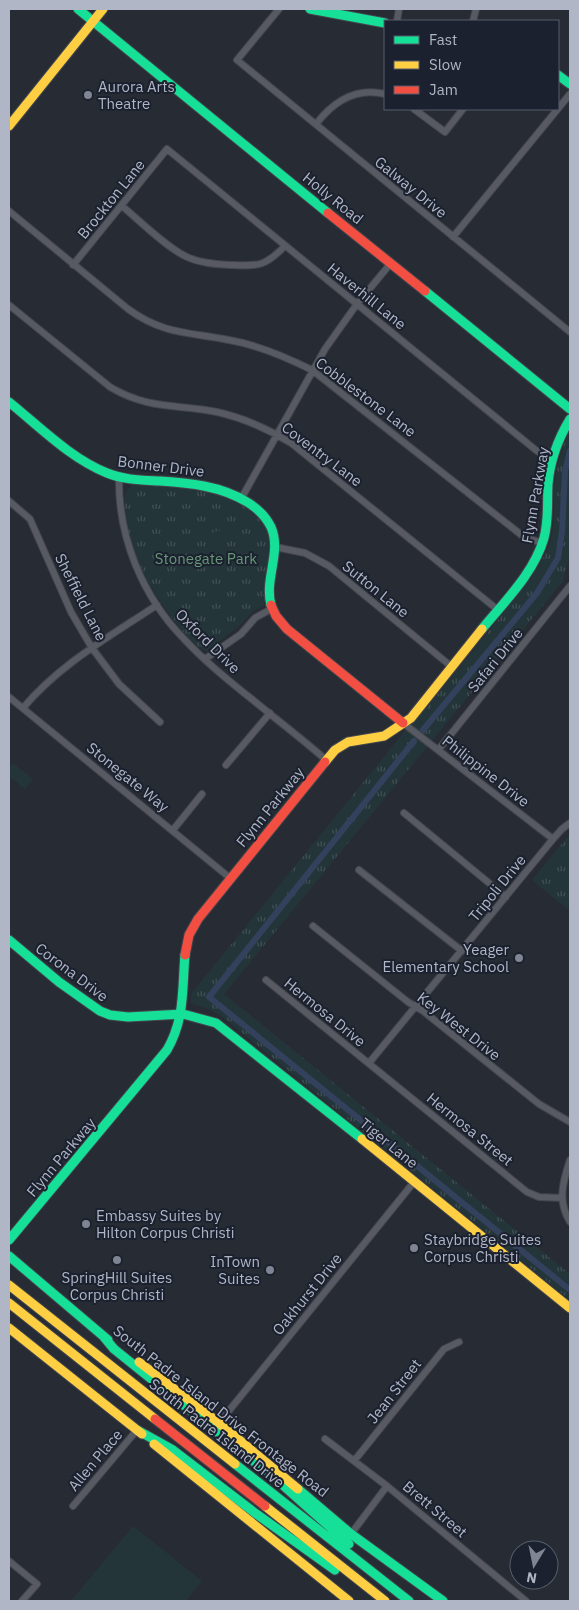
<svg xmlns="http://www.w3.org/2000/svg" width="579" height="1610" font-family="'IBM Plex Sans',sans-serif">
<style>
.park{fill:url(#park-tufts)}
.pitch{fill:#24353a}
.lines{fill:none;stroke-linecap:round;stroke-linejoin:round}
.canal{stroke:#34415d;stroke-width:6}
.street-casing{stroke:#43464d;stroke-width:8}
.fast-casing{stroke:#43464d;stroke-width:11}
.slow-casing{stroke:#43464d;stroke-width:11}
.jam-casing{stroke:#43464d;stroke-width:11}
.street{stroke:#575a62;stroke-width:6}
.fast{stroke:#16e098;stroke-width:9}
.slow{stroke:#ffcf43;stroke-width:9}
.jam{stroke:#f24e42;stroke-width:9}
.poi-dot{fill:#808593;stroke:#1b212e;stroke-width:2}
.labels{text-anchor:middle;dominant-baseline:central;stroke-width:4;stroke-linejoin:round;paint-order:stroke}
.poi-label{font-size:15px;fill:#b0b6c6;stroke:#1b212e;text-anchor:start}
.street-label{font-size:15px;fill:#b0b6c6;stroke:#1b212e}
.park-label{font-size:15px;fill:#679777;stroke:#1b212e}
</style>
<defs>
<pattern id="park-tufts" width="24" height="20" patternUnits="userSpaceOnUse" patternTransform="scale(1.25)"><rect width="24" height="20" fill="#24353a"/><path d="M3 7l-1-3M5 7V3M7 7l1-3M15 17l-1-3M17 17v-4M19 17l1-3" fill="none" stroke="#415055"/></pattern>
</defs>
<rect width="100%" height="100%" fill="#272b33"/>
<!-- park -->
<path class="park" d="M570 431V552L563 581 224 994 570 1274V1300L221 1016 209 1009 191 1003V994L405 731 415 722 531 579C541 563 550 548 553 529 555 518 554 506 554 494 555 472 560 451 570 431Z
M132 485C173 487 223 485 255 516 262 522 269 529 270 538 273 554 267 571 264 587 264 594 265 600 264 606L254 610 240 625 207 651C197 649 188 637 181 629 150 591 122 544 125 493Z
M570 834V911L532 880Z"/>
<!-- pitch -->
<path class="pitch" d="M223 530 226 551 218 553 213 532Z
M13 763 33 779 25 789 9 776V769Z
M133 1526 202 1581 186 1601H71Z"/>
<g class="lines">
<!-- canal -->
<path class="canal" d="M423 730 537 593 558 558 562 532 565 471 570 451
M414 741 209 997 570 1290"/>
<defs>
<path id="street" d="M279 9 237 60 570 332
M397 21 399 9
M473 21 476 9
M414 109 445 132 463 109
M316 124C333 102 356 87 385 94
M122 206C140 221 165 246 185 256 199 263 215 264 230 265 259 266 264 267 285 246
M9 211 128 309C164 335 189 332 229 340 258 345 286 357 312 370L524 537 542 543
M453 237 570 94
M73 265 167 149 537 451 553 459
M9 305 110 387C149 410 176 404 217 412 244 418 268 429 291 443L498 610
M119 477C118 537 142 596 184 639 210 667 241 690 270 714 289 729 308 744 326 760
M241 499 325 349 357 304 391 263
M9 501 30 519 71 612 92 648 119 684 160 722
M275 547 305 553 329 566 452 667
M205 659 241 634 255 618 273 608
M9 697 230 878
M23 708C60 664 109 637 157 605
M403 723 553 839
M439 749 570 586
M226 765 270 713
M404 813 506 897
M173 830 202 794
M359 870 462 951
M313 926 408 1002 423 1011 539 1104 570 1122
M266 980 527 1192 539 1197 562 1198
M369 1063 553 839 562 829 570 823
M570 1160C563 1181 557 1201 570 1222
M219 1423 414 1182
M325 1439 387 1486 526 1601
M354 1461 444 1349 459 1342
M73 1506 137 1430
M351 1534 387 1486
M9 1561 37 1584 22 1601"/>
<path id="fast" d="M78 9 328 213
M310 9 385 23
M558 75 570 84
M425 291 570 409
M9 402C40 427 70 458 107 473 124 480 142 480 160 481 190 483 221 486 247 502 257 508 266 517 271 527 282 552 264 579 271 605
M482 629C505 601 534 573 544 538 549 519 547 502 548 484 550 461 558 439 570 419
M9 940 59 982 100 1011 110 1015 128 1017 183 1014 216 1023 362 1139
M9 1240 167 1050C185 1019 182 990 185 955
M9 1256 108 1340
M104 1337 114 1349 277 1480 349 1544
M137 1430 173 1450 255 1513 335 1570
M235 1464 409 1601
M298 1489 351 1534 443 1601"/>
<path id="slow" d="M9 126 103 9
M325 762 335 750 348 742 384 736 411 718 482 629
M362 1139 570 1308
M9 1285 235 1464
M9 1303 155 1419
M9 1328 142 1434
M139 1362 219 1423 298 1489
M154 1444 349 1601
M265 1506 385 1601"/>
<path id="jam" d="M328 213 425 291
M271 605 276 616 287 629 403 723
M185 955 189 935 198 919 325 762
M155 1419 265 1506"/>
</defs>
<!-- street casing -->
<use href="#street" class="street-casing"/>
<!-- fast casing -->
<use href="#fast" class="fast-casing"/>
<!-- slow casing -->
<use href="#slow" class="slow-casing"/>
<!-- jam casing -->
<use href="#jam" class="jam-casing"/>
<!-- street -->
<use href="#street" class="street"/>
<!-- fast -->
<use href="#fast" class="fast"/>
<!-- slow -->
<use href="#slow" class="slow"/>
<!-- jam -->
<use href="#jam" class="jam"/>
</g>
<!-- markers -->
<g class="poi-dot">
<circle cx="88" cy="95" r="5"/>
<circle cx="519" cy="958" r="5"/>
<circle cx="86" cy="1224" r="5"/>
<circle cx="414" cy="1248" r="5"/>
<circle cx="117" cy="1260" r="5"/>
<circle cx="270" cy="1270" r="5"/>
</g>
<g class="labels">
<!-- poi labels -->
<g class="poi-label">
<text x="98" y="86">Aurora Arts<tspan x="98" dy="17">Theatre</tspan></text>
<text x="509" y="949" text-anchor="end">Yeager<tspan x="509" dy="17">Elementary School</tspan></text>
<text x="96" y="1215">Embassy Suites by<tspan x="96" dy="17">Hilton Corpus Christi</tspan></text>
<text x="424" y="1239">Staybridge Suites<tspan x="424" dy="17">Corpus Christi</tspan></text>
<text x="260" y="1261" text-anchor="end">InTown<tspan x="260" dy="17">Suites</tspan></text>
<text x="117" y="1277" text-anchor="middle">SpringHill Suites<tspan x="117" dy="17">Corpus Christi</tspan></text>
</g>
<!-- street labels -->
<g class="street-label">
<text transform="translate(411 187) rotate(39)">Galway Drive</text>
<text transform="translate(333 198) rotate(39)">Holly Road</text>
<text transform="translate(111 199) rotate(-51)">Brockton Lane</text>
<text transform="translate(367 296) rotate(39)">Haverhill Lane</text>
<text transform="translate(366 397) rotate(37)">Cobblestone Lane</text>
<text transform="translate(322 454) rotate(37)">Coventry Lane</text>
<text transform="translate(161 466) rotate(7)">Bonner Drive</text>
<text transform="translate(535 495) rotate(-80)">Flynn Parkway</text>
<text transform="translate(376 589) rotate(39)">Sutton Lane</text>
<text transform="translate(81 597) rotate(63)">Sheffield Lane</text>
<text transform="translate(208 641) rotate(45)">Oxford Drive</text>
<text transform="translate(495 660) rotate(-51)">Safari Drive</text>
<text transform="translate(486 771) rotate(38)">Philippine Drive</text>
<text transform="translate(128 777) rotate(39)">Stonegate Way</text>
<text transform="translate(270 807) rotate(-51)">Flynn Parkway</text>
<text transform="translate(497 888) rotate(-51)">Tripoli Drive</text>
<text transform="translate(72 972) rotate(37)">Corona Drive</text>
<text transform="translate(325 1012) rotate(39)">Hermosa Drive</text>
<text transform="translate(459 1026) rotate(38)">Key West Drive</text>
<text transform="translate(470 1129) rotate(39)">Hermosa Street</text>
<text transform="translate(389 1143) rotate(39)">Tiger Lane</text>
<text transform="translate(61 1157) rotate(-50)">Flynn Parkway</text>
<text transform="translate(307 1294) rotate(-51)">Oakhurst Drive</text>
<text transform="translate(394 1391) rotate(-52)">Jean Street</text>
<text transform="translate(221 1411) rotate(38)">South Padre Island Drive Frontage Road</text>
<text transform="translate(217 1433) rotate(38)">South Padre Island Drive</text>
<text transform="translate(95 1460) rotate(-50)">Allen Place</text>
<text transform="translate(435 1509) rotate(40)">Brett Street</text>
</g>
<!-- park labels -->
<g class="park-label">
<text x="206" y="558">Stonegate Park</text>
</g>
</g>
<!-- border -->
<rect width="579" height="1610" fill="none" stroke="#b0b6c6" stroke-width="20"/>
<!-- legend -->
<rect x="384" y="20" width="175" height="90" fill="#1b212e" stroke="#575d6b"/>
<rect x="394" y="36" width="25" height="8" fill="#16e098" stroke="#575d6b"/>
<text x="429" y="45" font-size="15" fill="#b0b6c6">Fast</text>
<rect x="394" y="61" width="25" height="8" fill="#ffcf43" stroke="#575d6b"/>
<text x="429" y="70" font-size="15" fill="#b0b6c6">Slow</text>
<rect x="394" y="86" width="25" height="8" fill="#f24e42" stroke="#575d6b"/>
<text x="429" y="95" font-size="15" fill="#b0b6c6">Jam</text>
<!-- north arrow -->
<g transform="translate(534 1565) rotate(190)"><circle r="24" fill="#1b212e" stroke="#575d6b"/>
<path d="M0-4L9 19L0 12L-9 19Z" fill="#808593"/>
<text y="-8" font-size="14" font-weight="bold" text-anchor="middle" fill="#b0b6c6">N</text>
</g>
</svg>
